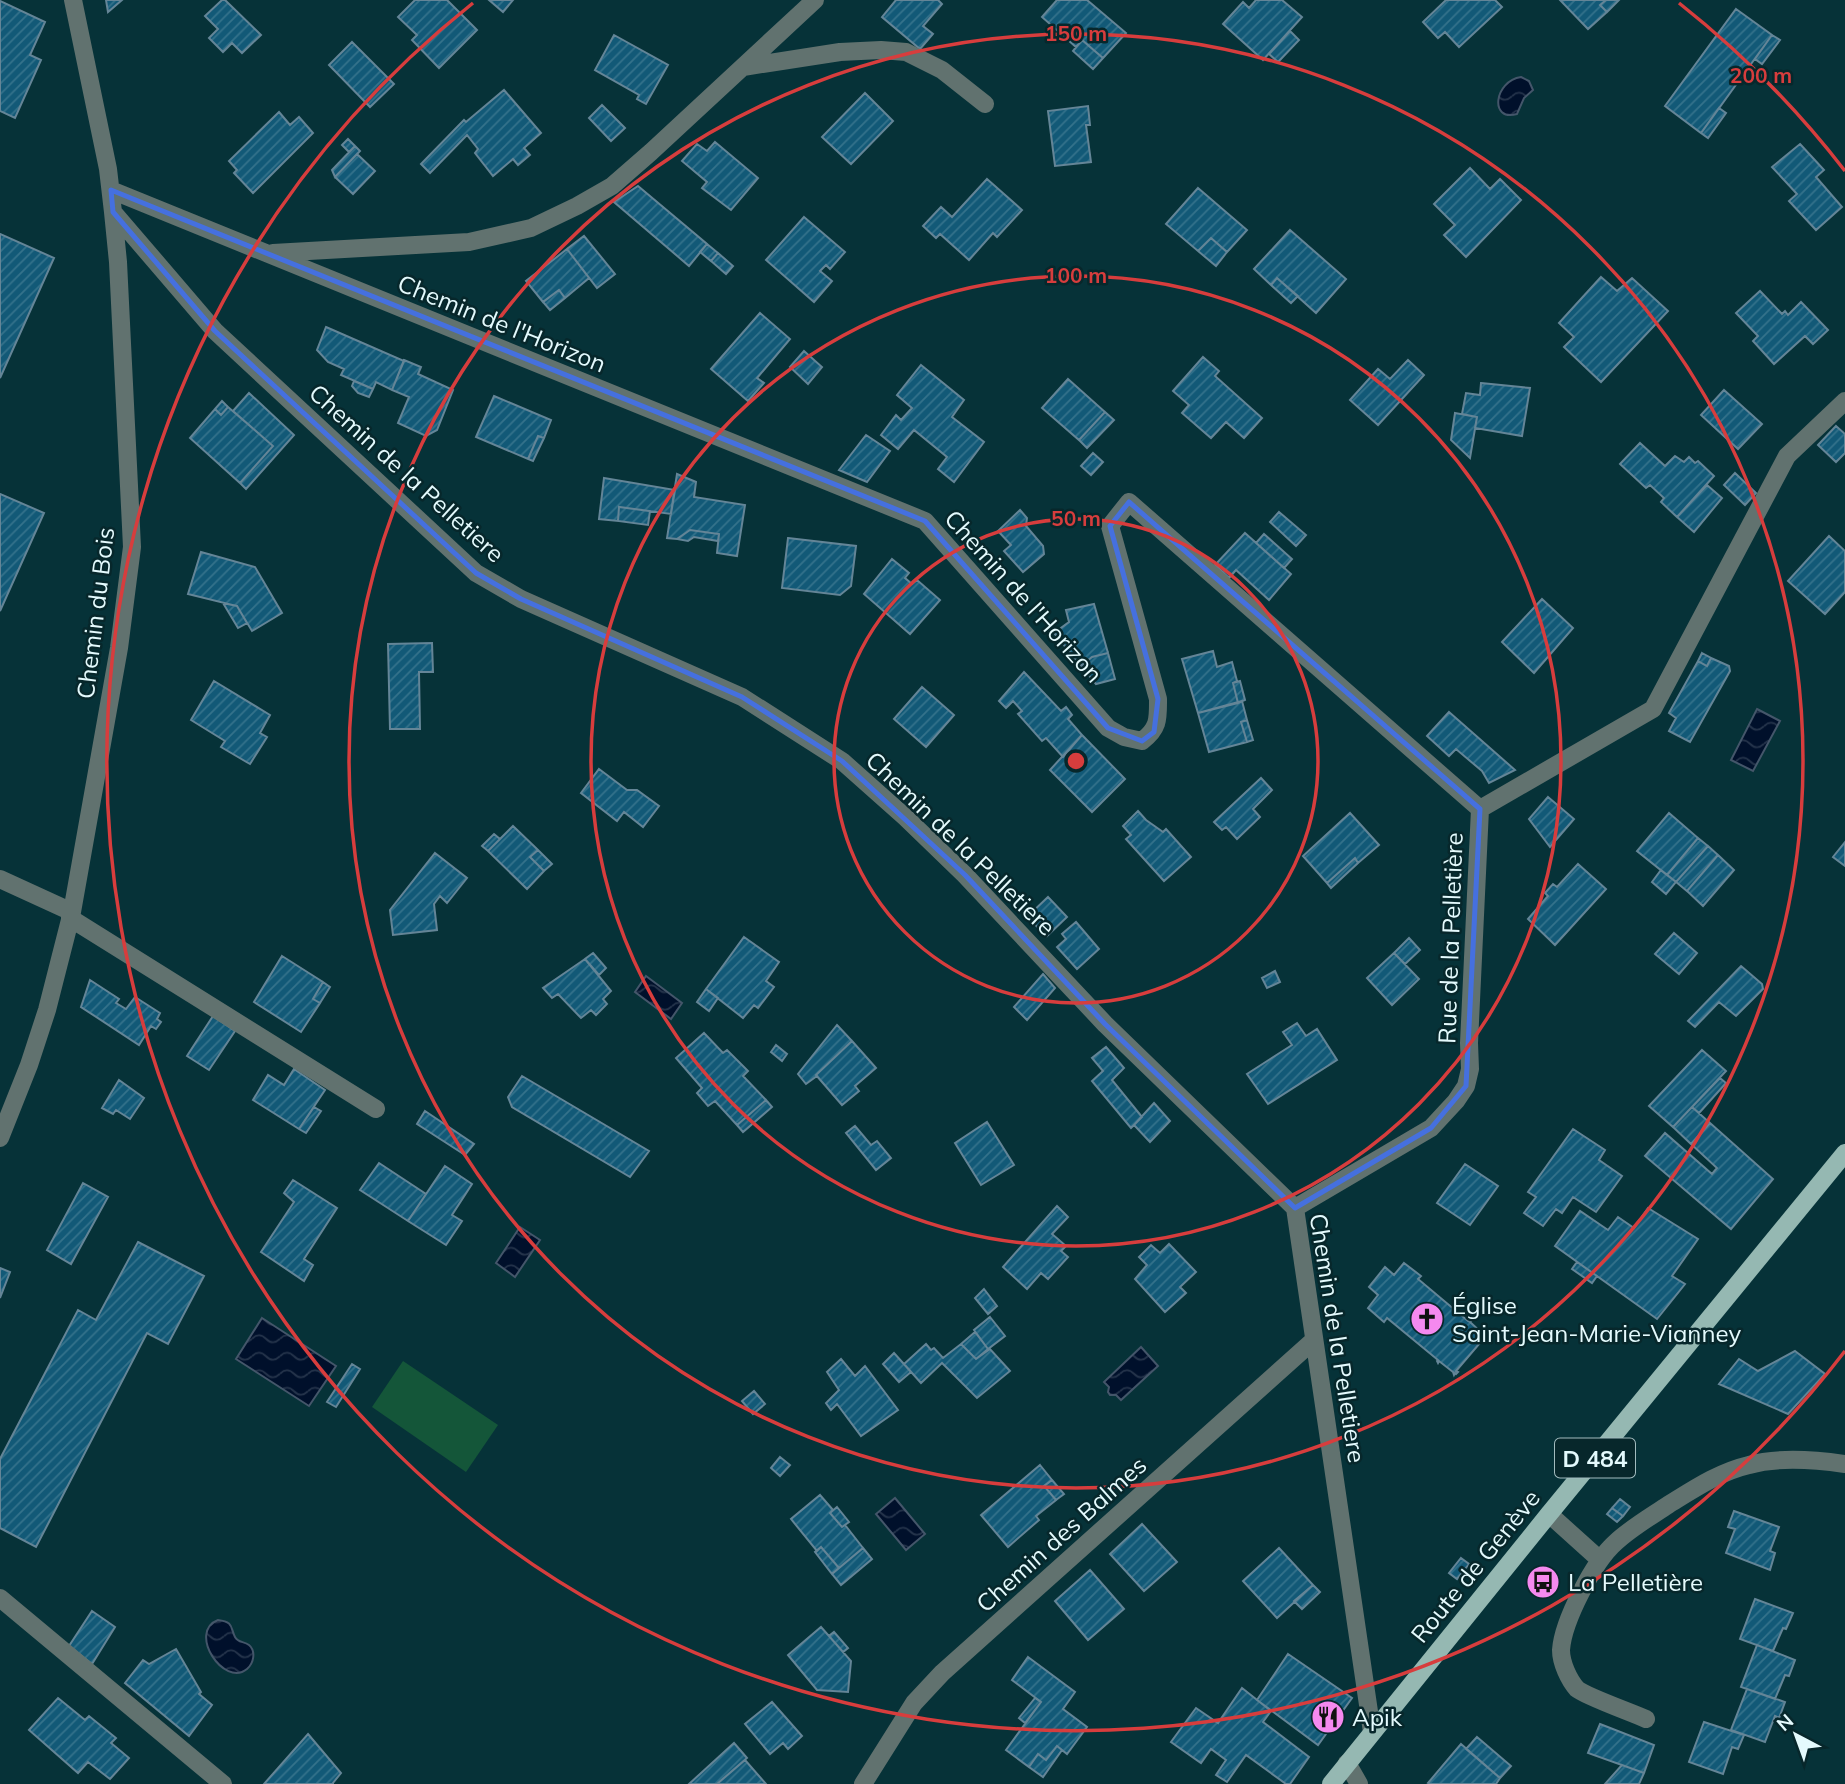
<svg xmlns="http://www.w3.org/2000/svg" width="1845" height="1784" font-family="Mulish,sans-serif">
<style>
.green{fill:#145639}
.water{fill:url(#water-waves);stroke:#44566a;stroke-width:2}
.building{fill:url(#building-hatch);stroke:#648597;stroke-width:2}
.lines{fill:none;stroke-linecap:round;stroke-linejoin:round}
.street{stroke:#61726f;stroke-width:18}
.primary{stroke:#95b8b2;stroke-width:18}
.marked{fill:none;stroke:#4570df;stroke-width:5;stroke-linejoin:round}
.ring{fill:none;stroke:#d73d3d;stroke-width:3.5}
.labels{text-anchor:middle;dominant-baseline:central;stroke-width:5;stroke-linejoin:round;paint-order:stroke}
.shield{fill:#07272b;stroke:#a2bbbe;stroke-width:2}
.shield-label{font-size:23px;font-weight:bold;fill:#e4fafd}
.street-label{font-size:24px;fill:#e4fafd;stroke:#07272b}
.poi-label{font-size:24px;fill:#e4fafd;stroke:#07272b;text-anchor:start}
.centre{fill:#d73d3d;stroke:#07272b;stroke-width:3.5}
.ring-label{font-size:21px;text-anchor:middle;font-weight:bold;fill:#d73d3d;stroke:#07272b;stroke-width:5;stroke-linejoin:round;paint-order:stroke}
</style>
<defs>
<pattern id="water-waves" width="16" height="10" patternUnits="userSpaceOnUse" patternTransform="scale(1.75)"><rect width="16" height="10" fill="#00102b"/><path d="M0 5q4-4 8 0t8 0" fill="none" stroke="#25344b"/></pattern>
<pattern id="building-hatch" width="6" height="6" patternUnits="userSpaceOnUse" patternTransform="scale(1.75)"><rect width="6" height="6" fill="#125977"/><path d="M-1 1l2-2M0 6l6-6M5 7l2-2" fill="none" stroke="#34728b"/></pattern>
</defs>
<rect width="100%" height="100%" fill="#063238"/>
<!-- green -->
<path class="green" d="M403 1361 498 1425 466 1472 372 1407Z"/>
<!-- water -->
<path class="water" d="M1521 77 1529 81 1533 90 1524 98 1517 114C1489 122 1494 81 1521 77Z
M1757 709 1780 721 1753 771 1731 760Z
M646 976 682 1003 671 1019 635 992Z
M520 1227 540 1240 515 1277 496 1263Z
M262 1318 336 1366 309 1406 236 1359Z
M1141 1347 1158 1366 1121 1400 1116 1395H1110L1108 1392 1109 1387 1104 1382Z
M895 1498 925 1534 906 1550 876 1514Z
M218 1620C234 1622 230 1627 235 1637 238 1643 244 1641 249 1645 256 1651 254 1663 247 1669 224 1688 187 1632 218 1620Z"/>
<!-- building -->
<path class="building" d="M106 0H122L108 12Z
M222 0H225L261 35 242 53 232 43 223 52 209 38 218 29 205 16Z
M415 0H447L477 30 439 68 412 40 417 35 398 17Z
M489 0H513L503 12Z
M896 0H938L942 4 923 26 933 34 920 49 882 17Z
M1057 0H1087L1126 33 1103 58 1082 40 1076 47 1042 17Z
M1256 0H1282L1302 17 1263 60 1223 24 1243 2 1249 8Z
M1446 0H1495L1502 7 1459 47 1445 32 1438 38 1423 22Z
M1560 0H1606L1600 5 1607 12 1588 29Z
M1606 0H1619L1607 12 1600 5Z
M0 1 45 22 30 55 41 60 15 118 0 111Z
M1736 9 1772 35 1701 133 1665 106Z
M1290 31 1299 40 1278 62 1269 54Z
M614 35 668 65 646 104 637 99 639 95 595 70Z
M1772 35 1780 40 1762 64 1755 59Z
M1082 40 1103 58 1093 69 1073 51Z
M352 42 394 84 370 107 329 65Z
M504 90 541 133 524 148 530 155 518 165 513 159 493 176 475 153 478 149 467 135 430 173 421 164 464 120 466 122Z
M865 93 893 121 851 164 822 137Z
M602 105 625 128 611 141 589 118Z
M1088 106 1090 125H1086L1091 162 1055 166 1048 111Z
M1719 108 1726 113 1708 138 1701 133Z
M279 112 290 125 299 117 313 133 253 193 234 173 237 170 229 161Z
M348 139 355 146 349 152 342 145Z
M715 142 758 178 731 210 702 188 707 182 682 161 697 144 707 151Z
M1800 144 1824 170 1816 177 1842 207 1816 230 1789 201 1797 194 1772 167Z
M355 146 360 151 335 177 332 170Z
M357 154 375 171 353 194 335 177Z
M1470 168 1490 189 1500 179 1521 200 1466 257 1444 235 1455 225 1434 204Z
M987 179 1022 210 997 237 993 233 969 260 940 234 936 238 923 226 941 207 952 217Z
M638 186 707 244 689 266 614 202Z
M1198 188 1247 230 1227 252 1211 238 1198 251 1166 224Z
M804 217 845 252 830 269 826 265 820 271 832 281 814 302 766 260Z
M1290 230 1346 279 1316 313 1277 278 1271 285 1254 269Z
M0 234 54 258 0 378Z
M584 236 615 274 597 288 567 249Z
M1211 238 1227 252 1216 266 1198 251Z
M707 244 718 253 711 261 700 252Z
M567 249 589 278 565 298 559 290 543 302 526 281Z
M718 253 733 266 726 274 711 261Z
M1601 277 1617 291 1632 278 1668 311 1601 382 1564 347 1574 337 1559 323Z
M1277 278 1298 296 1291 303 1271 285Z
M559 290 565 298 550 310 543 302Z
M1760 291 1782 314 1785 311 1788 315 1801 302 1828 330 1813 344 1805 336 1774 364 1753 341 1758 336 1736 313Z
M760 313 790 339 757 378 764 383 748 401 711 369Z
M326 327 404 361 392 390 376 382 373 389 341 375 344 369 328 362 317 350Z
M804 351 822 367 808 384 790 367Z
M1203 357 1219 371 1215 376 1262 418 1244 438 1226 422 1211 438 1182 413 1189 405 1173 391Z
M404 360 421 367 418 374 453 390 437 430 426 436 398 423 409 397 392 390Z
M1408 360 1424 375 1378 425 1350 400 1378 369 1390 379Z
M921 365 964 400 952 417 984 442 954 482 938 469 947 457 914 430 898 449 881 435 896 415 901 420 912 408 897 395Z
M1068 379 1105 412 1079 440 1042 408Z
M354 381 373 389 369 397 358 393 352 386Z
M1481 383 1530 388 1522 436 1475 428 1477 417 1462 414 1466 393 1480 395Z
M1724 390 1762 424 1738 449 1701 415Z
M249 393 294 435 246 489 240 483 273 446 233 411Z
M494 396 551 420 544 438 538 436 528 459 476 437Z
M222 401 228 407 221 415 215 409Z
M228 407 273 446 240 483 190 438 215 409 221 415Z
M1105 412 1114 420 1087 448 1079 440Z
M1455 413 1477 417 1470 458 1451 440Z
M1836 426 1845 434V453L1836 462 1818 445Z
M866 435 890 451 867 482 839 470Z
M538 436 544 438 533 461 528 459Z
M1640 443 1665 466 1675 456 1684 462 1689 457 1695 463 1698 461 1714 476 1677 517 1661 502 1664 498 1650 485 1646 488 1620 464Z
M1093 453 1103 462 1091 475 1081 466Z
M1735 473 1756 493 1745 505 1724 485Z
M677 474 696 482 694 497 745 505 737 556 717 553 719 534 690 530 677 539 667 538Z
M604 478 675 490 671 514 619 507 618 521 599 519Z
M1707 485 1722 498 1694 532 1677 517Z
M0 494 44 513 0 611Z
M619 507 650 511 648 525 618 521Z
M1020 510 1027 518 1026 526 1043 546 1044 554 1023 572 1004 551 1011 545 998 531Z
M1279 512 1306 535 1296 546 1270 522Z
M690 530 719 534 718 541 694 537 688 541 677 539Z
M1245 533 1291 574 1269 600 1236 570 1229 578 1215 565Z
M1264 534 1292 559 1284 568 1256 543Z
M1829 536 1845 551V592L1825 614 1788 581Z
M788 538 856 546 851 586 840 595 782 588Z
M201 552 255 567 282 613 252 631 237 606 188 594Z
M892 559 909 573 905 578 912 584 917 580 940 600 910 634 864 594Z
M1542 599 1573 628 1534 673 1502 642Z
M223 603 237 606 247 623 238 628Z
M1094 604 1108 653 1092 657 1081 666 1054 633 1069 622 1066 610Z
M432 643 433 672H419L420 729H390L388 644Z
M1213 651 1217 667 1232 662 1237 681 1233 683 1238 703 1198 713 1182 659Z
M1108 653 1115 679 1096 684 1081 666 1092 657Z
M1702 653 1711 658 1707 666 1698 661Z
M1711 658 1729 666 1730 671 1690 742 1669 731 1676 718 1669 713 1698 661 1707 666Z
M1024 672 1061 711 1066 707 1072 715 1068 719 1082 735 1063 757 1046 738 1042 741 1018 714 1022 711 1013 701 1006 708 999 701Z
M214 681 270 715 260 733 267 737 250 764 221 747 225 741 191 720Z
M1240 681 1245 700 1238 703 1233 683Z
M922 687 954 715 926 747 894 719Z
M1242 701 1247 720 1241 722 1247 742 1209 752 1198 713Z
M1449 712 1515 770 1489 783 1482 771 1456 749 1449 756 1427 736Z
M1247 720 1253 740 1247 742 1241 722Z
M1082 735 1125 779 1092 812 1050 770Z
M599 769 627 790H637L659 806 643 827 624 812 617 821 581 793Z
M1261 778 1272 790 1253 809 1260 817 1237 839 1226 827 1222 830 1214 822Z
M1548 797 1574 819 1550 847 1529 819Z
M1138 811 1146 820 1163 832 1166 829 1191 857 1164 881 1126 839 1131 835 1123 826Z
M1350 813 1379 845 1358 863 1355 858 1327 883 1303 856Z
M1669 813 1698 838 1667 875 1637 851Z
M513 826 538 850 530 857 544 871 527 889 488 851Z
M494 834 500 839 488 851 482 846Z
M1698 838 1708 846 1676 882 1667 875Z
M1845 842V866L1833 857Z
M1708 846 1718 855 1687 891 1676 882Z
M538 850 552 864 544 871 530 857Z
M435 853 467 878 447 903 440 896 434 904 437 930 393 935 390 910Z
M1718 855 1734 870 1703 906 1687 891Z
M1355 858 1358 863 1331 888 1327 883Z
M1578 864 1606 889 1555 945 1528 919 1548 896 1545 893 1553 884 1557 887Z
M1661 870 1676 882 1666 894 1652 882Z
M1048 897 1067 917 1047 936 1027 917Z
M1076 922 1099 949 1077 969 1057 947 1066 939 1062 934Z
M1674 933 1697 953 1679 974 1655 954Z
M744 937 779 962 766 981 774 987 758 1008 754 1005 743 1018 706 989Z
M1409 938 1420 950 1405 964 1394 953Z
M593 953 606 968 599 975 585 959Z
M1394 953 1419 979 1392 1005 1367 978Z
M282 956 323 982 313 999 320 1003 301 1032 254 1002Z
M585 959 611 991 603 999 607 1004 596 1015 591 1010 581 1018 558 994 552 998 543 988Z
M1741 966 1762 984 1763 989 1736 1016 1719 1002 1695 1027 1688 1021Z
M1275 971 1280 982 1267 988 1262 978Z
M1043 974 1055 988 1027 1020 1014 1007Z
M90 980 119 999 116 1003 126 1009 135 997 160 1013 157 1019 161 1022 156 1029 151 1026 139 1045 81 1007Z
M323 982 330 987 320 1003 313 999Z
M706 989 718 998 709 1011 697 1002Z
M213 1016 235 1031 209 1070 187 1056Z
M1297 1023 1306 1036 1317 1029 1337 1060 1268 1104 1247 1074 1292 1045 1283 1032Z
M837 1025 852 1041 816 1075 817 1076 806 1084 798 1074Z
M704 1033 723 1053 727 1050 748 1071 743 1076 766 1100 737 1125 715 1101 708 1106 697 1093 702 1088 676 1058Z
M852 1041 876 1068 855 1086 859 1091 842 1105 816 1075Z
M776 1045 787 1054 782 1061 771 1052Z
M1106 1047 1124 1068 1112 1080 1142 1117 1131 1128 1092 1081 1103 1071 1092 1058Z
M1702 1050 1726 1071 1673 1127 1649 1106Z
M294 1069 325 1090 299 1129 253 1100 268 1075 284 1085Z
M522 1076 649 1151 630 1177 512 1107 508 1097Z
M1720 1078 1726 1083 1699 1113 1692 1107Z
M119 1080 144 1098 130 1119 116 1110 113 1114 102 1108Z
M766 1100 772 1107 743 1132 737 1125Z
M1154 1103 1170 1121 1150 1142 1134 1125Z
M314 1107 321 1111 306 1133 299 1129Z
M1692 1107 1710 1123 1691 1144 1673 1127Z
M425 1111 474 1144 465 1155 417 1124Z
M987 1122 1014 1165 981 1185 955 1143Z
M1710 1123 1773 1179 1731 1229 1645 1156 1665 1133 1712 1174 1717 1168 1691 1144Z
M855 1126 871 1145 877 1141 891 1158 876 1170 846 1133Z
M1573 1129 1605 1150 1599 1160 1622 1176 1596 1212 1573 1197 1562 1213 1556 1209 1543 1226 1524 1213 1536 1197 1528 1192Z
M379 1163 426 1194 408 1221 360 1190Z
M1465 1164 1498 1186 1470 1225 1437 1203Z
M445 1166 472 1184 452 1215 462 1221 446 1245 408 1221Z
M293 1180 337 1208 304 1259 313 1265 304 1281 261 1252 294 1202 284 1193Z
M83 1183 108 1197 71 1264 47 1250Z
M1057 1206 1068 1217 1052 1234 1066 1246 1061 1251 1068 1257 1048 1279 1041 1273 1027 1289 1003 1267Z
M1648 1208 1698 1239 1672 1276 1685 1284 1657 1319 1555 1246 1580 1211 1608 1230 1618 1217 1634 1228Z
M138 1242 204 1276 168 1344 147 1333 36 1547 0 1528V1459L78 1310 96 1320Z
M1169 1244 1196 1272 1180 1287 1186 1293 1165 1312 1135 1279 1147 1265 1139 1257 1151 1245 1160 1253Z
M1577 1262 1597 1276 1592 1283 1572 1269Z
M1404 1263 1421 1276 1418 1279 1468 1321 1469 1319 1471 1321 1470 1322 1483 1334 1485 1332 1487 1334 1486 1338 1485 1337 1456 1371 1458 1372 1456 1374 1455 1373 1454 1375 1453 1372 1439 1361 1438 1363 1437 1361 1438 1360 1387 1318 1384 1322 1368 1308 1378 1295 1369 1287 1385 1267 1394 1275Z
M0 1268 10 1272 0 1298Z
M984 1289 997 1306 988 1314 975 1298Z
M990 1317 1005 1336 988 1349 974 1330Z
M975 1332 988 1349 976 1359 961 1344Z
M926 1344 931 1350 934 1348 943 1358 961 1344 976 1359 990 1349 1010 1371 977 1398 942 1363 921 1383 904 1364Z
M1795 1351 1825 1374 1788 1414 1719 1384 1739 1359 1758 1371Z
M894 1353 911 1372 899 1382 883 1364Z
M841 1359 855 1376 865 1366 898 1410 861 1436 837 1404 831 1410 826 1403 839 1390 827 1372Z
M352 1364 360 1369 336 1407 327 1402Z
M754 1391 765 1404 753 1414 742 1401Z
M780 1457 790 1465 780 1476 771 1468Z
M1040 1465 1052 1480 1044 1486 1056 1500 1036 1516 1039 1520 1008 1547 981 1515Z
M1052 1480 1064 1494 1056 1500 1044 1486Z
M820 1495 833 1510 830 1513 842 1527 845 1525 863 1548 839 1568 821 1547 817 1551 791 1519Z
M1620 1499 1630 1507 1623 1516 1612 1508Z
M837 1507 849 1522 842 1527 830 1513Z
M1612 1508 1623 1516 1617 1522 1607 1514Z
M1734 1511 1779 1527 1770 1551 1775 1553 1770 1570 1726 1553 1735 1529 1728 1527Z
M1142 1524 1177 1562 1144 1591 1110 1554Z
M821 1547 839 1568 832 1574 815 1552Z
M863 1548 872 1559 841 1585 832 1574Z
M1279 1548 1313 1585 1277 1618 1243 1581Z
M1461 1558 1469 1564 1457 1579 1449 1573Z
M1090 1570 1124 1609 1088 1640 1055 1601Z
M1313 1585 1320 1592 1302 1609 1294 1601Z
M1755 1599 1793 1613 1786 1629 1783 1628 1773 1651 1740 1639Z
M92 1611 115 1627 92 1664 69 1646Z
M821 1627 851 1661 848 1692 817 1690 788 1655Z
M834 1632 848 1648 843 1652 829 1636Z
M1757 1645 1795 1660 1789 1676 1785 1675 1775 1699 1741 1687Z
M176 1649 201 1692 199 1694 212 1705 189 1736 125 1683 143 1660 149 1664Z
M1288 1654 1352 1698 1318 1745 1257 1700Z
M1028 1657 1075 1692 1063 1709 1087 1727 1067 1754 1057 1746 1046 1760 1038 1754 1029 1767 1006 1750 1041 1702 1012 1680Z
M1242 1688 1271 1711 1263 1722 1309 1757 1290 1784H1286L1246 1755 1227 1782 1216 1775 1226 1760 1211 1749 1201 1763 1171 1742 1196 1708 1218 1723Z
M1747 1689 1785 1702 1779 1718 1775 1716 1765 1742 1731 1730Z
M58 1698 85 1720 89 1716 116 1738 111 1743 129 1758 110 1779 88 1762 78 1773 29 1730Z
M1035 1698 1041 1702 1025 1723 1019 1718Z
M772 1702 802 1736 788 1749 783 1743 770 1754 745 1724Z
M1704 1722 1744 1735 1738 1749 1732 1747 1723 1774 1689 1762Z
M1600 1724 1654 1745 1644 1773 1588 1753Z
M308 1734 341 1773 333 1783V1784H264Z
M1477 1737 1511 1766 1500 1778 1466 1749Z
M734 1743 747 1758 717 1784H689Z
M1461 1744 1500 1778 1496 1784H1430L1428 1783Z
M1057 1746 1062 1750 1043 1777 1029 1767 1038 1754 1046 1760Z
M745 1760 766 1784H717Z
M1622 1765 1644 1773 1639 1784H1605Z"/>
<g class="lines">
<!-- street -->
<path class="street" d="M743 67 840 52 881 50 906 52 942 70 985 104
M111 190 925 521 1108 728 1124 737 1142 741C1159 728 1158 719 1158 699L1110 526 1129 502 1480 809
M113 212 215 331 476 573 521 599 742 697 842 761 905 817 965 875 1105 1024 1295 1208 1372 1732
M273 253 469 242 531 228 577 206 612 186 651 152 815 0
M1480 809 1653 709 1787 456 1845 401
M0 879 72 912
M70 918 376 1109
M0 1138 29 1065 47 1010 72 912 119 648 132 547 118 262 113 212 108 169 73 0
M1295 1208 1431 1128 1456 1101 1466 1086 1470 1069 1469 1043 1480 809
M1549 1514 1599 1559
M0 1598 223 1784
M1646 1719C1633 1713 1585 1696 1577 1689 1569 1680 1561 1663 1561 1650 1563 1621 1594 1561 1616 1542 1631 1528 1650 1517 1668 1505 1694 1489 1719 1472 1749 1465 1777 1457 1817 1460 1845 1464
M1347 1763 1359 1784
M863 1784 914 1703 942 1673 1314 1340"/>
<!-- primary -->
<path class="primary" d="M1331 1784 1549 1514 1845 1153"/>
</g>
<!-- marked area -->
<path class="marked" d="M111 190 925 521 1108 728 1142 741 1154 732 1158 699 1110 526 1129 502 1480 809 1466 1086 1431 1128 1295 1208 1105 1024 965 875 842 761 742 697 521 599 476 573 215 331 113 212Z"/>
<!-- distance rings -->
<g class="ring">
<circle cx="1076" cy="761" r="242"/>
<circle cx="1076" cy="761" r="485"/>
<circle cx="1076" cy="761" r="727"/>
<path d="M1845 1351A969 969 0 1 1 473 3M1679 3A969 969 0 0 1 1845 171"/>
</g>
<!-- icons -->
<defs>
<symbol id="church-disc" viewBox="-11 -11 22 22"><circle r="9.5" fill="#f589ef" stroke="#07272b"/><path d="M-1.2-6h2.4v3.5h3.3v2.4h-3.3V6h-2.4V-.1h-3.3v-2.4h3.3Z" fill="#111"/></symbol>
<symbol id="bus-disc" viewBox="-11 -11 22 22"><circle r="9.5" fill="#f589ef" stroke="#07272b"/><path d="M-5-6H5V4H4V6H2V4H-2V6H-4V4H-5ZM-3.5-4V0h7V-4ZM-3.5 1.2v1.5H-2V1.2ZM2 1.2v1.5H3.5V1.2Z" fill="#111"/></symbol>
<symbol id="restaurant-disc" viewBox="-11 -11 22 22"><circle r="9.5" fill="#f589ef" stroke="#07272b"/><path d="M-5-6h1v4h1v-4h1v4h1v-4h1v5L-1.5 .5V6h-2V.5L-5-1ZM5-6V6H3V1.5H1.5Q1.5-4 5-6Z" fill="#111"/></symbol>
</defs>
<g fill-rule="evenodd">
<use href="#church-disc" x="1408" y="1300" width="38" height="38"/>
<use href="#bus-disc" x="1524" y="1563" width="38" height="38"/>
<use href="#restaurant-disc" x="1309" y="1698" width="38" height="38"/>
</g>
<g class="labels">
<!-- shield labels -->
<rect class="shield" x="1555" y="1438.5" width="80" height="39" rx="5"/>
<g class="shield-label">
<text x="1595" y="1458">D 484</text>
</g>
<!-- street labels -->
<g class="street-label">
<text transform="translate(502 323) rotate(22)">Chemin de l'Horizon</text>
<text transform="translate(407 473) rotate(42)">Chemin de la Pelletiere</text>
<text transform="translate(1024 596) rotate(48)">Chemin de l'Horizon</text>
<text transform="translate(95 613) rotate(-83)">Chemin du Bois</text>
<text transform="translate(961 843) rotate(44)">Chemin de la Pelletiere</text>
<text transform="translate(1450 938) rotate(-88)">Rue de la Pelletière</text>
<text transform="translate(1338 1338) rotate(81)">Chemin de la Pelletiere</text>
<text transform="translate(1061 1534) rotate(-42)">Chemin des Balmes</text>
<text transform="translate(1475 1566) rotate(-51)">Route de Genève</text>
</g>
<!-- poi labels -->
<g class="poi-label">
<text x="1452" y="1305">Église<tspan x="1452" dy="28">Saint-Jean-Marie-Vianney</tspan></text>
<text x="1568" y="1582">La Pelletière</text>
<text x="1352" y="1717">Apik</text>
</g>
</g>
<circle cx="1076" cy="761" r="10" class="centre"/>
<g class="ring-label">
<text x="1076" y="41">150 m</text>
<text x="1761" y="83">200 m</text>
<text x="1076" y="283">100 m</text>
<text x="1076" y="526">50 m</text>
</g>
<!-- north arrow -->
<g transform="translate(1796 1735) rotate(319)" stroke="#07272b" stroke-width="5" paint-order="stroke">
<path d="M0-5L12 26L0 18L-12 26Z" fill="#e4fafd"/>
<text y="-10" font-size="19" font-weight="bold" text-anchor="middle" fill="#e4fafd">N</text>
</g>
</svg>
